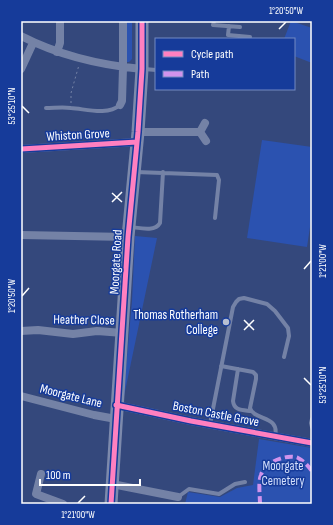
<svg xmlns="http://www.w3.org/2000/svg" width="333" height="525" font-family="'Sofia Sans Condensed',sans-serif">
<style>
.green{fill:#2b52b0}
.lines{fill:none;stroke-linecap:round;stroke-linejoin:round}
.path{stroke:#7482a6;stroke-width:1;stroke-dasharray:2 3;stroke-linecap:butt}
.service{stroke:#7482a6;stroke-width:4}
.minor{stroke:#7482a6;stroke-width:8}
.primary{stroke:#7d8aac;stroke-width:13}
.quiet{stroke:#d193ec;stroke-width:4;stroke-dasharray:8 4;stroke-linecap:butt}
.cycleway-casing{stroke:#163b9a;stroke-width:8}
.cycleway{stroke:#ff80c0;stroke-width:5}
.ticks{fill:none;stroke:#fff;stroke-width:1.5}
.poi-dot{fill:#b8bfd1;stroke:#163b9a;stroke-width:1.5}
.labels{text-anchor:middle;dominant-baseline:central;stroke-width:3;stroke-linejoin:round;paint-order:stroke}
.street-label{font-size:13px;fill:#fff;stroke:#163b9a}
.poi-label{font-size:13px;fill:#fff;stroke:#163b9a;text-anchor:end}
.park-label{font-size:13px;fill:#d3dffc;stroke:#163b9a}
.neatline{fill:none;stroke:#fff;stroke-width:1.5}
.ticks-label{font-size:10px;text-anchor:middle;fill:#fff}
</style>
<rect width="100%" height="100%" fill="#34487c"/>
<!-- green -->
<path class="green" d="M127 21H132V59L129 62H126Z
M291 21 312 28V63L294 56V39H284Z
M262 140 312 147V214L307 247 247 238Z
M135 236 157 238 123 401 132 301Z
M259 439 312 448V504H185L188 492 220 497 237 488 253 485Z"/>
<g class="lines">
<!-- path -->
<path class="path" d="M71 103V93L79 65"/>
<!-- service -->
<path class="service" d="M214 21 213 25 240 27
M229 26 228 35 250 37
M144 69 156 70
M46 108C54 108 63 107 71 108 86 109 107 116 120 105
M136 172 217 175 219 180 215 218
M131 227C140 228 155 232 160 223L163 172
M221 366 253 372 256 375V379L250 408C254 421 280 415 275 436
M238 369 233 401C234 411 243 410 251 411
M312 419 311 423 312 427
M210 424 233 307 236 302 239 299 244 298 267 304 275 311 288 328 289 336 284 357
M178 497 189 489 219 494 235 484 245 482"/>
<!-- minor -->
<path class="minor" d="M21 36C60 56 99 65 142 69
M57 52 60 43V21
M21 69 33 43
M120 105 122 101 123 68V21
M205 123 200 132 206 141
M138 132H200
M21 149 137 142
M21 235 128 237
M21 331 38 330 73 334 97 331 123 333
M21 396 94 415 116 419
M116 405 191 421 312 443
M41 474 36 494 63 504
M112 484 178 497"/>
<!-- primary -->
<path class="primary" d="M111 504 128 237 138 132 142 69V21"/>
<!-- quiet -->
<path class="quiet" d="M260 504C260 496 258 482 261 475 264 463 287 453 298 458 304 461 308 466 312 471"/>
<defs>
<path id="cycleway" d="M21 149 137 142
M116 405 191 421 312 443
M111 504 128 237 138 132 142 69V21"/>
</defs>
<!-- cycleway casing -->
<use href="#cycleway" class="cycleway-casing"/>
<!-- cycleway -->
<use href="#cycleway" class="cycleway"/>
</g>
<!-- ticks -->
<path class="ticks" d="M279 29 286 22M22 106 29 113M112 193 122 202M112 202 122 192M304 269 311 261M22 296 29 288M244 320 254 330M244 330 254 320M304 378 311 385M78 503 85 496"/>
<!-- markers -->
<circle class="poi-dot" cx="226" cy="322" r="4"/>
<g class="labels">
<!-- street labels -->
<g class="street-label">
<text transform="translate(78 135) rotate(-3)">Whiston Grove</text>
<text transform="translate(116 262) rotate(-87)">Moorgate Road</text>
<text transform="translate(84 320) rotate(1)">Heather Close</text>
<text transform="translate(71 396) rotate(14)">Moorgate Lane</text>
<text transform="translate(216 414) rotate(11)">Boston Castle Grove</text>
</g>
<!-- poi labels -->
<g class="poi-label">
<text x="218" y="315">Thomas Rotherham<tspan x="218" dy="15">College</tspan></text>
</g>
<!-- park labels -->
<g class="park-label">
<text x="283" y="466">Moorgate<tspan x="283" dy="15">Cemetery</tspan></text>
</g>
</g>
<!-- border -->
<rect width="333" height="525" fill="none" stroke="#163b9a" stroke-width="44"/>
<!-- legend -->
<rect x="155" y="38" width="140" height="52" fill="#163b9a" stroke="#7389c2"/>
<rect x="163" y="51" width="20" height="6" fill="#ff80c0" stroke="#7389c2"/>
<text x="191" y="58" font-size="12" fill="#ffffff">Cycle path</text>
<rect x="163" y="71" width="20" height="6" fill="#d193ec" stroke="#7389c2"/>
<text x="191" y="78" font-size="12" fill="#ffffff">Path</text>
<!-- scale -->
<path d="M40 479v6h100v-6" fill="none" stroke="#ffffff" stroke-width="2"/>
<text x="46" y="479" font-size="12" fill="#ffffff" stroke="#163b9a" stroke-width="3" paint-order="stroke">100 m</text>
<rect x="22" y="22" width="289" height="481" class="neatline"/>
<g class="ticks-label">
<text x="286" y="14">1°20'50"W</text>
<text transform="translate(11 106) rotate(-90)" y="4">53°25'10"N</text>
<text transform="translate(322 261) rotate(-90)" y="4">1°21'00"W</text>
<text transform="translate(11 296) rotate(-90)" y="4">1°20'50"W</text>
<text transform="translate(322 385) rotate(-90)" y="4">53°25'10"N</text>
<text x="78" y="518">1°21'00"W</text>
</g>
</svg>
